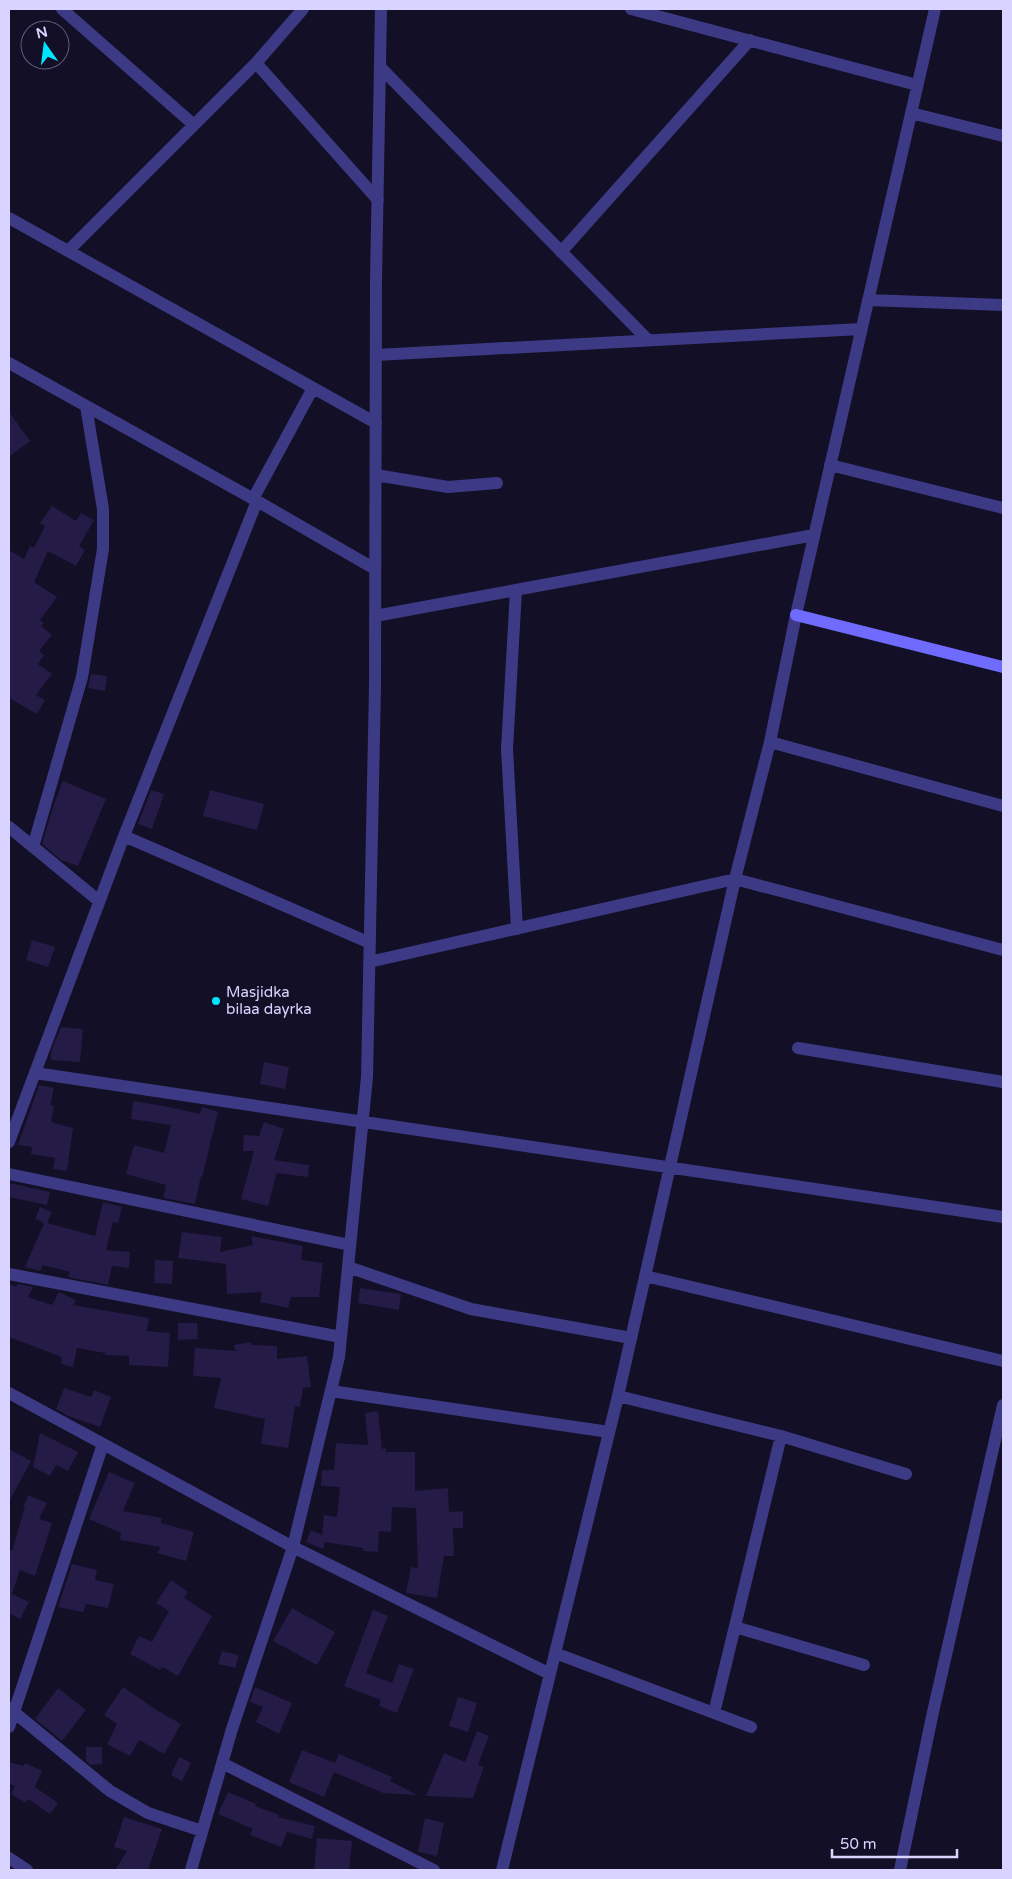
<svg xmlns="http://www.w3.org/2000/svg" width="1012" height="1879" font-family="'Varela Round',sans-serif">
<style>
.building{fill:#241b47}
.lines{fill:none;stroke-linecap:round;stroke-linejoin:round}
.street{stroke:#3d3a85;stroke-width:12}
.secondary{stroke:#6f6bff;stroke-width:12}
.poi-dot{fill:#00e5ff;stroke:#130f26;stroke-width:2}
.labels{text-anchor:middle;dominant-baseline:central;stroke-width:5;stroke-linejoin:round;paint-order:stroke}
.poi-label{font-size:15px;fill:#d9d4ff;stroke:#130f26;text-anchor:start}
</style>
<rect width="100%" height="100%" fill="#130f26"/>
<!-- building -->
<path class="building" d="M9 412 30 441 9 457Z
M52 506 76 521 81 513 94 520 79 546 85 550 76 566 48 551 34 582 57 597 40 620 44 623 41 626 52 635 39 651 44 655 38 664 52 674 36 695 45 700 37 714 9 698V550L24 559 30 546 34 548 45 526 40 523Z
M91 674 107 676 105 691 88 688Z
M63 781 106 799 78 866 61 860 42 844 54 804Z
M151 790 164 794 152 829 138 824Z
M210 790 264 804 257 830 203 816Z
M32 940 55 947 48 967 26 960Z
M61 1027 83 1029 80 1062 51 1060V1052Z
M264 1062 289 1067 285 1089 260 1084Z
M39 1085 54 1088 50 1105 54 1106 51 1122 73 1128 67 1171 53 1169 55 1158 31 1154 32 1147 18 1145Z
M133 1101 164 1106 200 1114 202 1107 218 1112 202 1177 201 1176 195 1204 163 1198 166 1185 126 1174 134 1145 164 1153 171 1125 131 1119Z
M264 1122 284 1129 274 1160 309 1165 308 1177 277 1173 268 1206 241 1199 254 1151H243L244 1135 259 1136Z
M9 1183 50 1192 47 1205 9 1197Z
M103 1202 122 1207 118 1223 113 1222 106 1250 130 1252 129 1268 112 1266 108 1285 68 1277 70 1272 43 1265 40 1271 25 1267 44 1223 35 1219 40 1207 52 1212 47 1223 95 1236Z
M182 1232 222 1237 220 1252 253 1245 251 1236 303 1246 301 1260 323 1263 319 1297H291L288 1308 260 1302 262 1292 227 1294 226 1264 178 1258Z
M155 1260 173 1261 172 1284 154 1283Z
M9 1283 16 1287 18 1284 33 1287 28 1297 52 1305 59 1292 76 1300 73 1305 149 1318 147 1331 170 1333 168 1367 129 1365V1356L105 1355V1353L77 1348 73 1367 61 1364 62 1357 9 1337Z
M360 1288 401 1294 399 1310 358 1303Z
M178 1323H197L198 1339 178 1340Z
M251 1342V1345L277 1346V1359L307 1356 311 1387 303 1388 300 1407 295 1406 288 1448 261 1444 265 1419 214 1408 221 1378 193 1376 195 1348 236 1351 234 1345Z
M64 1388 91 1397 94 1390 111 1397 100 1427 68 1416 56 1409Z
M378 1411 382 1449 386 1448V1452H415V1491L448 1488 449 1512 463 1511V1528H453L454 1556H444L437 1598 406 1593 411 1567 418 1568 416 1508 392 1507 391 1532 379 1531 378 1552 363 1551V1548L325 1542 323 1549 306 1542 311 1530 322 1535 324 1515 337 1517 340 1487 321 1486 322 1470H334L336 1443 368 1445 365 1413Z
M40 1433 78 1452 68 1471 56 1465 50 1476 33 1467Z
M9 1449 31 1461 9 1502Z
M109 1472 135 1483 123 1511 162 1518 161 1523 194 1532 186 1561 157 1553 161 1547 120 1540 121 1533 89 1519Z
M28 1495 47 1503 39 1519 52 1523 35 1576 20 1570 12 1594 29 1602 20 1619 9 1613V1550L12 1551 25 1507H23Z
M72 1564 97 1570 95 1580 114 1584 108 1608 86 1604 83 1612 58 1607Z
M171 1580 188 1592 184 1598 212 1616 178 1676 162 1667 160 1670 130 1654 139 1636 152 1642 169 1611 156 1603Z
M292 1608 335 1632 317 1665 273 1641Z
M373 1610 388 1616 366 1673 392 1683 399 1664 414 1669 397 1713 379 1706 381 1700 344 1686Z
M222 1651 239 1655 235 1668 218 1664Z
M123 1687 148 1704V1705L181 1724 164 1754 139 1740 130 1756 107 1744 117 1724 104 1715Z
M255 1687 292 1703 279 1734 256 1722 263 1707 250 1702Z
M58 1688 86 1710 62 1741 35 1719Z
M458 1697 477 1703 468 1732 449 1726Z
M477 1731 489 1736 478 1765 484 1767 473 1798 426 1796 444 1753 465 1762Z
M86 1747H102V1764L91 1765 86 1761Z
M302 1750 335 1763 339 1754 392 1777 390 1781 417 1795 383 1793 334 1772 324 1797 289 1782Z
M179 1757 191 1763 182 1781 171 1775Z
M9 1762 24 1766 25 1763 42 1771 35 1787 58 1803 50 1814 28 1799 26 1803 11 1794 15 1786 9 1784Z
M228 1792 256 1804 255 1806 279 1815 278 1817 315 1826 312 1839 287 1832 281 1847 250 1835 253 1829 218 1814Z
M124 1817 162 1829 148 1870H115L127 1851 114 1847Z
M425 1818 444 1823 437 1856 418 1852Z
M317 1838 352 1841 349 1870H314Z"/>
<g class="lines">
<!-- street -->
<path class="street" d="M62 9 194 125
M631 9 917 85
M256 63 378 200
M380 67 648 340
M911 113 1003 136
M9 218 376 423
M68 251 256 63 303 9
M561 252 750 40
M868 300 1003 305
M376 355 861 329
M9 363 257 501 375 569
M830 465 1003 508
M376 475 448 487 497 483
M253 499 313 388
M516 590 507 749 517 929
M375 616 814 535
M770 742 1003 806
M9 827 99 901
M124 836 370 943
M33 847 82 677 103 549V509L86 406
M369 962 735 879 1003 950
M798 1048 1003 1082
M35 1073C358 1120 680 1170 1003 1217
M9 1142 124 836 257 501
M9 1174 350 1245
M348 1267 471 1309 631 1338
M9 1274 341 1337
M645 1276 1003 1361
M331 1391 609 1432
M9 1393 293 1547 550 1674
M618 1396 781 1436 906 1474
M735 1627 864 1665
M555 1653 751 1727
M9 1708 110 1791 148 1813 202 1831
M714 1713 781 1436
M9 1727 103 1444
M222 1763 434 1870
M9 1858 27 1870
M191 1870 232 1729 293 1547 339 1357 367 1077 375 686 376 280 381 9
M502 1870 618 1396 735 879 770 742 796 615 935 9
M900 1870 933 1712 1003 1405"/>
<!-- secondary -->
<path class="secondary" d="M796 615 1003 667"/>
</g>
<!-- markers -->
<circle class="poi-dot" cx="216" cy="1001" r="5"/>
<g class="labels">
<!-- poi labels -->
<g class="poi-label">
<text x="226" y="992">Masjidka<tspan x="226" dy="17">bilaa dayrka</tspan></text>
</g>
</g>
<!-- border -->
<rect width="1012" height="1879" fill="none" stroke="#d9d4ff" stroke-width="20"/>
<!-- north arrow -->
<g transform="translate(45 45) rotate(346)"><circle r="24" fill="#130f26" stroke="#625e7d"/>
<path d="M0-4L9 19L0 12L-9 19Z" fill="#00e5ff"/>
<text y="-8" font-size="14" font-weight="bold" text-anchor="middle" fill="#d9d4ff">N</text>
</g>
<!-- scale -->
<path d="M832 1849v8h125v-8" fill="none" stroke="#d9d4ff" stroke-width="2.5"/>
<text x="840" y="1849" font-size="15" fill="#d9d4ff" stroke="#130f26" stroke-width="4" paint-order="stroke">50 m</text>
</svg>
